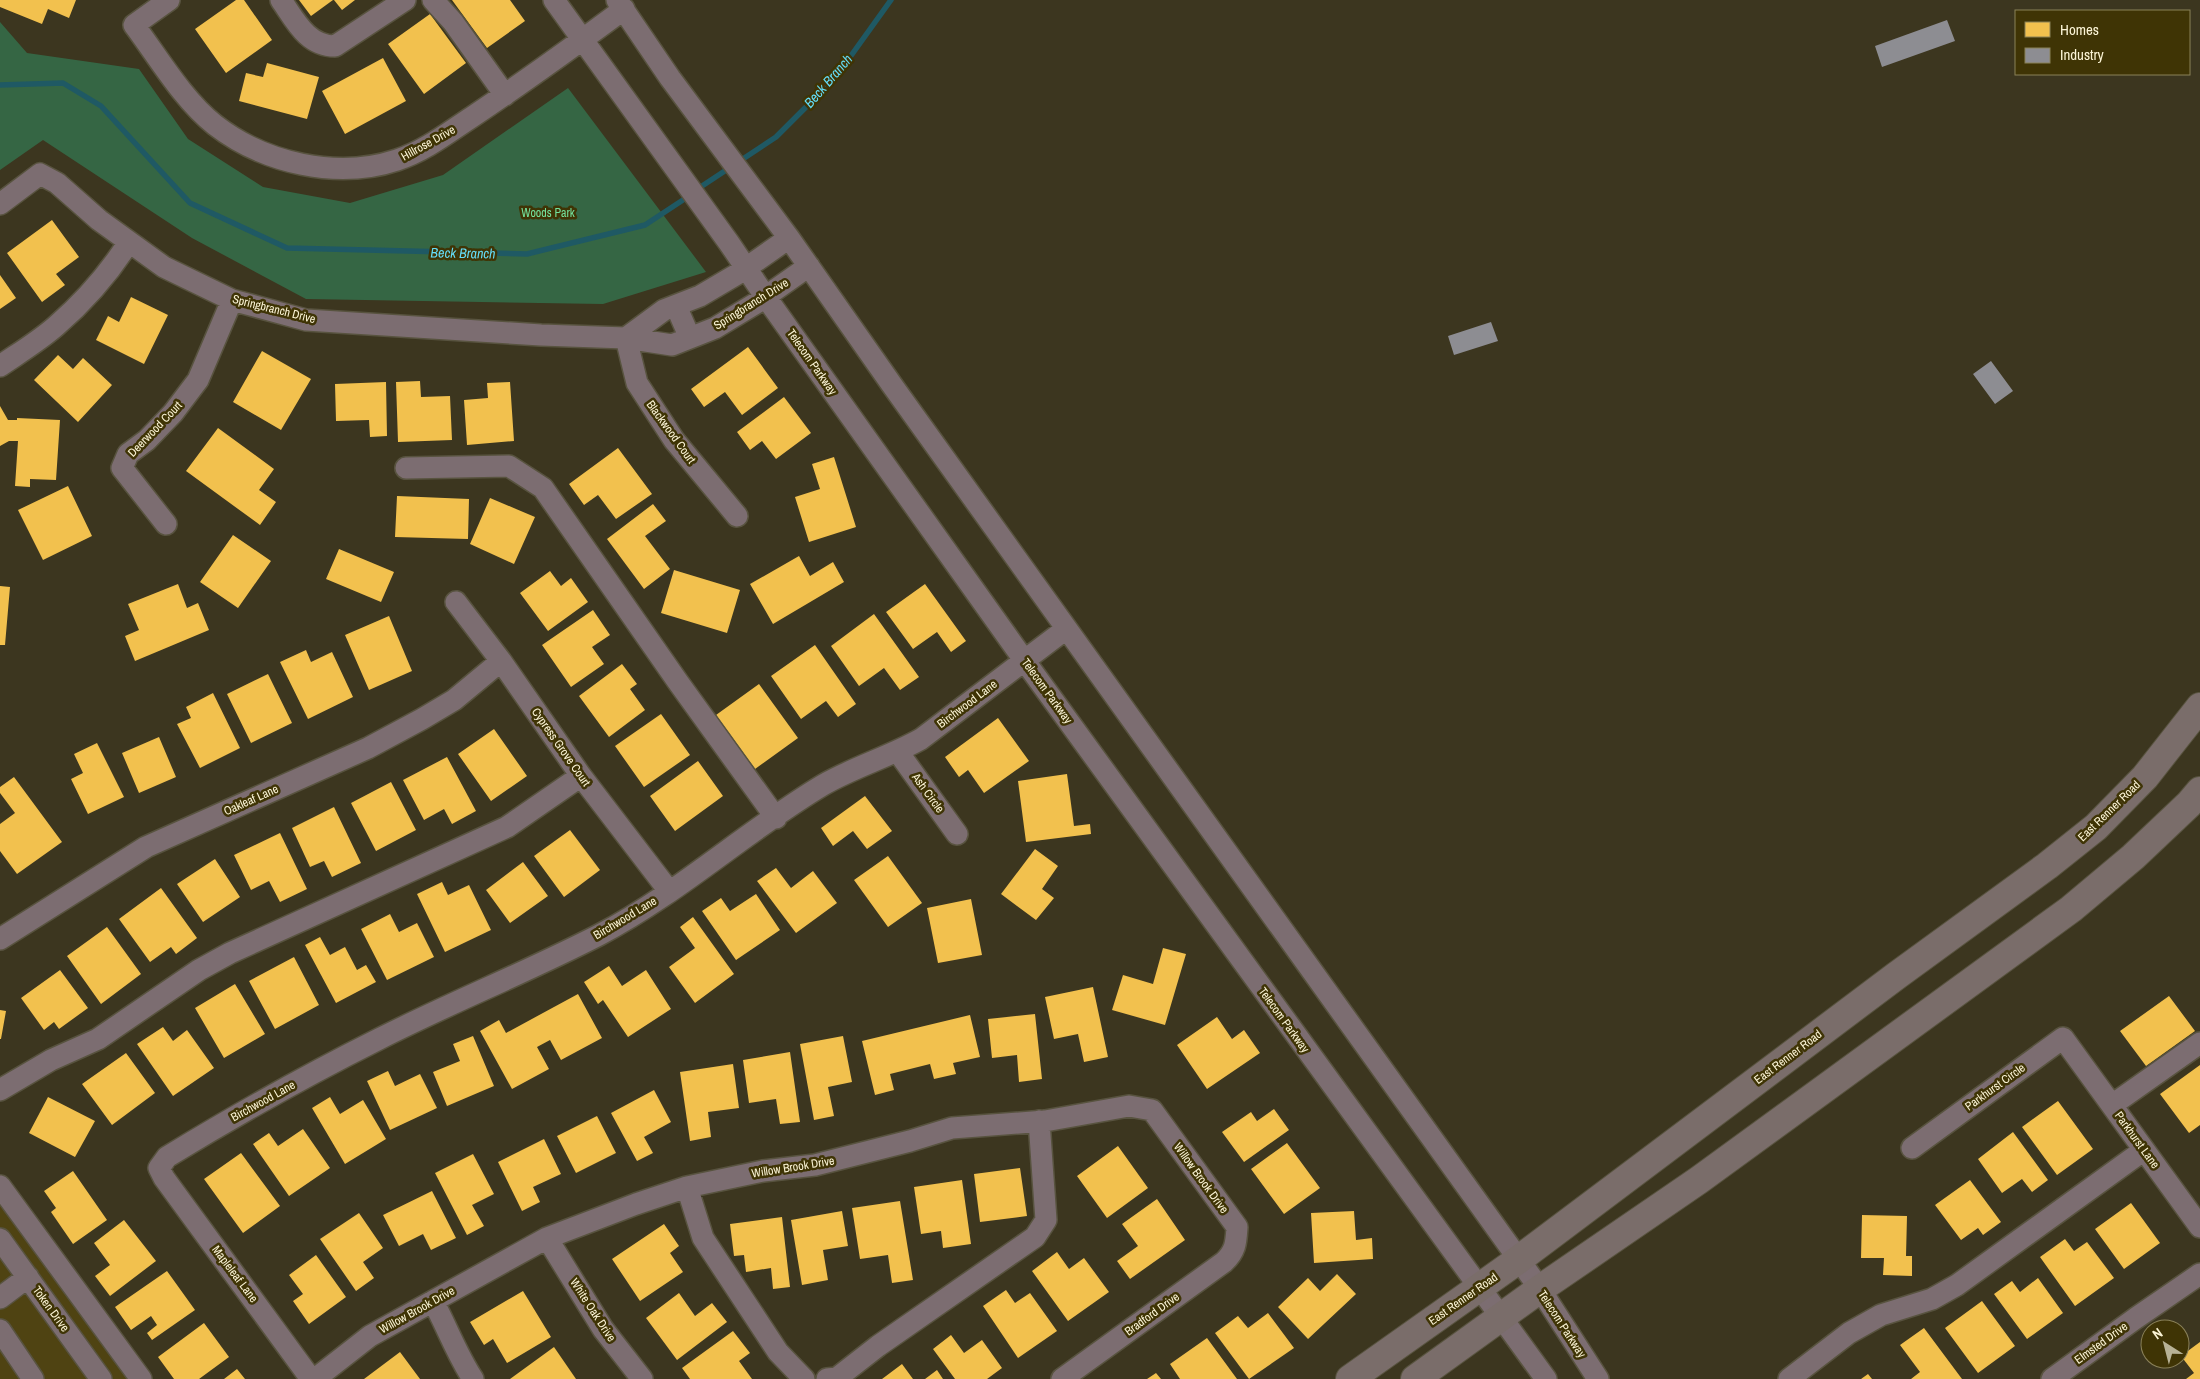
<svg xmlns="http://www.w3.org/2000/svg" width="2200" height="1379" font-family="'Archivo Narrow',sans-serif">
<style>
.built{fill:#4f4312}
.green{fill:#356644}
.homes{fill:#f2c14e}
.industry{fill:#8d8d92}
.lines{fill:none;stroke-linecap:round;stroke-linejoin:round}
.stream{stroke:#1f5964;stroke-width:5.5}
.minor-casing{stroke:#58533f;stroke-width:24}
.major-casing{stroke:#58533f;stroke-width:30}
.minor{stroke:#7c6d71;stroke-width:21}
.major{stroke:#7a6d6a;stroke-width:28}
.labels{text-anchor:middle;dominant-baseline:central;stroke-width:5;stroke-linejoin:round;paint-order:stroke}
.street-label{font-size:12px;fill:#fbf4d6;stroke:#3f3405}
.park-label{font-size:12px;fill:#73e29e;stroke:#3f3405}
.water-label{font-size:14px;font-style:italic;fill:#64ddf8;stroke:#3f3405}
</style>
<rect width="100%" height="100%" fill="#3c361f"/>
<!-- built -->
<path class="built" d="M0 1202 130 1379H0Z"/>
<!-- green -->
<path class="green" d="M0 22 27 53 139 69 188 139 263 187 350 203 443 175 568 88 706 272 603 304 306 299 192 238 43 140 0 170Z"/>
<!-- homes -->
<path class="homes" d="M0 0H76L69 18 48 9 42 24 0 7Z
M236 0H244L272 40 226 73 195 29Z
M299 0H333L311 16Z
M334 0H355L342 10Z
M452 0H510L525 21 487 48Z
M430 14 466 63 424 94 388 44Z
M383 58 406 101 345 134 322 91Z
M267 63 319 77 307 119 239 101 246 73 263 77Z
M52 220 79 257 56 274 65 285 42 302 7 253Z
M0 275 16 298 0 309Z
M131 297 168 315 144 364 96 340 108 316 119 322Z
M748 347 778 388 742 415 725 392 704 407 691 389Z
M262 351 311 379 281 430 233 402Z
M58 355 73 369 83 358 112 385 78 422 34 380Z
M420 381 421 397 450 396 452 440 398 442 396 382Z
M386 382 387 436 370 437 369 420 336 421 335 384Z
M510 382 514 441 467 445 464 400 488 398 487 383Z
M784 397 811 433 776 459 762 441 750 450 737 432Z
M0 406 8 420H17V418L60 420 56 480 30 479V487L15 486 18 441H9L0 446Z
M218 428 274 469 259 490 276 502 260 525 186 471Z
M618 448 652 494 616 519 598 495 584 505 569 484Z
M834 457 856 527 809 542 795 497 820 489 812 464Z
M68 486 92 536 43 560 18 510Z
M397 496 469 499 468 539 395 537Z
M490 498 535 517 514 564 470 544Z
M653 504 666 521 645 536 670 569 644 589 607 539Z
M233 535 271 561 238 608 200 582Z
M339 549 394 572 381 602 326 579Z
M799 556 810 576 833 562 844 582 773 624 750 584Z
M674 570 740 590 727 633 661 613Z
M550 571 561 586 571 578 588 602 548 631 520 593Z
M178 584 187 608 198 603 209 630 135 661 125 636 139 630 128 604Z
M925 584 966 641 951 652 937 632 913 649 886 612Z
M0 586 10 587 5 645H0Z
M593 610 610 635 592 647 604 664 571 687 542 645Z
M874 614 919 677 900 690 884 668 859 686 831 646Z
M389 616 412 671 369 690 345 635Z
M815 645 856 704 838 717 826 701 801 719 771 676Z
M306 650 311 662 332 652 353 697 308 719 280 662Z
M622 664 637 684 630 689 645 710 609 737 579 696Z
M268 674 292 723 251 743 227 694Z
M759 684 798 738 755 769 716 715Z
M213 693 240 748 200 768 177 724 191 718 186 707Z
M661 714 690 755 644 787 615 746Z
M998 718 1029 761 984 793 968 770 959 777 945 757Z
M494 729 527 776 491 801 458 754Z
M159 737 176 777 139 793 122 753Z
M97 743 124 797 88 814 71 779 83 773 74 754Z
M447 757 476 811 452 824 444 809 424 820 403 780Z
M698 761 723 796 675 831 650 796Z
M1067 774 1074 826 1090 824 1091 834 1026 842 1018 781Z
M14 777 62 842 17 874 0 851V824L15 813 0 793V787Z
M391 782 416 830 376 851 351 803Z
M865 796 892 831 867 849 853 831 833 846 821 828Z
M334 807 361 863 332 877 324 861 310 867 292 828Z
M570 830 600 870 564 897 534 856Z
M280 833 307 889 280 902 269 881 251 890 234 855Z
M1035 849 1058 866 1042 889 1054 898 1036 920 1001 894Z
M888 856 922 903 888 927 854 880Z
M215 859 240 897 203 922 177 884Z
M523 862 548 896 510 923 486 890Z
M776 868 791 888 813 871 837 903 796 933 757 881Z
M442 882 448 895 469 885 491 930 445 952 417 894Z
M161 888 197 938 176 954 171 947 150 962 119 919Z
M756 894 780 930 736 960 702 911 721 898 730 911Z
M971 899 982 955 938 963 927 908Z
M390 914 399 932 417 923 434 957 387 980 361 929Z
M693 917 734 974 695 1003 669 967 695 948 680 927Z
M107 927 141 974 101 1004 67 956Z
M320 937 330 955 345 947 357 970 366 965 376 982 336 1003 305 945Z
M1163 948 1186 954 1165 1025 1112 1010 1123 975 1153 984Z
M294 957 319 1005 275 1029 249 981Z
M609 966 622 986 646 970 671 1009 628 1037 603 1000 598 1004 584 982Z
M60 970 88 1008 59 1029 54 1022 44 1030 21 998Z
M235 984 265 1034 224 1058 195 1008Z
M1093 987 1108 1057 1084 1062 1078 1034 1054 1039 1045 997Z
M578 994 602 1038 561 1060 550 1040 537 1047 549 1069 512 1089 480 1031 499 1020 506 1033Z
M2169 996 2195 1031 2146 1066 2120 1031Z
M0 1010 6 1011 1 1039H0Z
M1035 1014 1042 1079 1019 1082 1017 1055 992 1058 988 1019Z
M970 1015 980 1057 953 1063 956 1074 934 1079 930 1064 890 1074 894 1090 875 1095 862 1041Z
M1217 1017 1232 1039 1244 1030 1260 1053 1207 1089 1177 1045Z
M163 1027 173 1041 187 1030 214 1068 173 1096 137 1044Z
M473 1036 494 1086 447 1106 433 1072 460 1061 453 1044Z
M843 1036 852 1082 828 1087 834 1116 814 1120 800 1044Z
M790 1052 800 1122 780 1124 776 1099 749 1103 743 1060Z
M126 1053 155 1093 112 1125 82 1084Z
M733 1064 739 1108 708 1112 711 1137 690 1141 680 1072Z
M2200 1065V1125L2189 1133 2160 1094Z
M388 1071 395 1086 420 1074 437 1108 390 1130 367 1081Z
M654 1090 671 1122 644 1137 653 1153 637 1161 611 1113Z
M48 1097 95 1121 75 1157 29 1133Z
M330 1097 340 1114 363 1100 386 1139 345 1164 312 1108Z
M2058 1101 2093 1149 2057 1175 2022 1127Z
M1274 1109 1289 1130 1244 1162 1222 1132 1251 1112 1257 1121Z
M597 1116 616 1153 576 1173 557 1136Z
M303 1129 330 1168 289 1196 253 1144 269 1133 278 1146Z
M2013 1132 2048 1180 2032 1192 2022 1179 2002 1193 1978 1159Z
M544 1139 561 1174 533 1187 540 1202 522 1211 498 1162Z
M1287 1143 1320 1188 1284 1214 1251 1169Z
M1118 1146 1148 1188 1107 1218 1077 1176Z
M241 1153 280 1206 243 1233 204 1179Z
M473 1154 494 1194 472 1205 484 1226 467 1235 435 1173Z
M1020 1168 1027 1216 980 1222 974 1174Z
M73 1171 107 1220 73 1244 51 1212 56 1208 44 1191Z
M962 1180 971 1244 943 1248 941 1231 921 1234 914 1187Z
M1970 1180 2001 1222 1983 1235 1978 1228 1961 1240 1935 1205Z
M432 1191 456 1238 431 1250 423 1234 399 1246 383 1215Z
M1157 1199 1185 1240 1130 1279 1117 1261 1138 1246 1122 1224Z
M900 1201 913 1280 892 1283 888 1255 860 1259 852 1208Z
M2131 1203 2160 1243 2124 1269 2095 1229Z
M842 1211 848 1246 823 1250 828 1280 802 1285 791 1220Z
M1354 1211 1356 1240 1372 1238 1373 1259 1314 1263 1311 1213Z
M359 1213 383 1248 363 1262 374 1278 356 1291 320 1239Z
M1862 1215 1907 1216 1906 1256H1912V1276L1883 1275 1884 1258H1861Z
M782 1217 790 1287 773 1289 771 1268 746 1272 744 1255 734 1256 730 1224Z
M124 1220 156 1261 110 1296 95 1276 110 1265 94 1243Z
M664 1224 679 1246 670 1253 683 1272 640 1301 612 1259Z
M2065 1239 2074 1251 2087 1242 2114 1278 2075 1306 2040 1257Z
M1057 1252 1069 1269 1084 1258 1109 1292 1068 1321 1032 1271Z
M316 1255 346 1297 309 1324 293 1301 303 1294 289 1275Z
M167 1271 195 1310 152 1340 147 1333 157 1325 151 1316 131 1330 115 1307Z
M1337 1274 1356 1294 1308 1339 1278 1307 1308 1278 1320 1291Z
M2038 1278 2063 1313 2027 1339 1994 1294 2012 1281 2020 1292Z
M1006 1290 1015 1303 1030 1293 1057 1331 1018 1358 983 1306Z
M523 1291 551 1337 507 1363 493 1339 484 1345 470 1322Z
M679 1293 695 1316 712 1303 727 1322 677 1360 646 1318Z
M1982 1301 2015 1346 1978 1373 1945 1328Z
M1268 1313 1294 1348 1249 1379 1215 1333 1238 1316 1248 1328Z
M204 1323 229 1357 199 1379H174L158 1357Z
M1924 1328 1962 1379H1911L1920 1372 1900 1345Z
M733 1331 750 1353 739 1361 752 1379H690L682 1368Z
M951 1335 964 1353 982 1340 1002 1368 987 1379H955L933 1349Z
M1207 1338 1237 1379H1180L1170 1364Z
M2200 1342V1379H2186L2194 1373 2181 1356Z
M554 1347 576 1379H510Z
M400 1352 420 1379H364Z
M902 1364 913 1379H882Z
M237 1369 245 1379H224Z
M937 1370 943 1379H925Z
M1156 1373 1161 1379H1147Z
M1868 1374 1872 1379H1861Z"/>
<!-- industry -->
<path class="industry" d="M1947 20 1955 41 1882 67 1875 46Z
M1491 322 1498 341 1454 355 1448 336Z
M1991 361 2013 391 1995 404 1973 374Z"/>
<g class="lines">
<!-- stream -->
<path class="stream" d="M0 85 63 83 101 106 190 203 287 248 527 254 645 225 689 196
M696 190 776 137 835 78 891 0"/>
<defs>
<path id="minor" d="M169 0 134 25C158 57 183 100 215 125 264 163 337 180 397 160 425 151 449 132 472 117 524 82 574 46 624 9
M281 0C295 20 307 46 335 46L405 0
M433 0 453 22 505 95
M554 0 729 243 765 296 1024 660 1546 1379
M617 0 670 78 789 238 892 385 1540 1289 1598 1379
M0 204 40 174 57 183 99 220 164 267 232 300 306 320 541 335 626 338 672 345 715 328 758 302 809 266
M676 306 690 338
M626 338 637 383 674 440 737 516
M626 338 664 310 700 296 739 273 789 238
M0 366C19 353 39 341 56 326 85 301 109 273 129 242
M406 468 509 466 543 488 678 682 776 818
M166 524 122 468 128 454 147 440 173 413 198 380 232 300
M456 602 501 661 581 776 669 891
M898 752 957 834
M0 939 146 847 368 748 422 719 454 700 501 661
M0 1090 51 1060 98 1039 199 970 230 953 507 827 581 776
M2112 1105 2200 1043
M1912 1148 2063 1038 2200 1227
M0 1186 141 1379
M687 1187 703 1238 778 1352 804 1379
M547 1238 603 1329 642 1379
M0 1239 101 1379
M0 1298 28 1277
M433 1301C447 1327 457 1355 473 1379
M0 1330 33 1379
M311 1379 164 1178 159 1168 167 1157C236 1115 307 1075 379 1039 452 1002 527 972 599 935 679 893 746 831 823 785 854 767 889 757 921 739L1066 629
M315 1379 370 1336 547 1238 636 1204 687 1187 763 1171 815 1165 910 1141 952 1128 1045 1121 1129 1106 1152 1110 1237 1227C1236 1242 1236 1251 1224 1262L1062 1379
M827 1379 837 1378 878 1346 1035 1237 1046 1220 1039 1121
M1789 1379 1849 1333 1881 1315 1932 1299 1957 1285 2144 1150
M2052 1379 2136 1318 2200 1274"/>
<path id="major" d="M1350 1379 1518 1260 1896 976 2047 866 2096 827 2145 777 2200 707
M1415 1379 1540 1289 1699 1180 2071 909 2133 857 2189 804 2200 791"/>
</defs>
<!-- minor casing -->
<use href="#minor" class="minor-casing"/>
<!-- major casing -->
<use href="#major" class="major-casing"/>
<!-- minor -->
<use href="#minor" class="minor"/>
<!-- major -->
<use href="#major" class="major"/>
</g>
<g class="labels">
<!-- street labels -->
<g class="street-label">
<text transform="translate(428 143) rotate(-29)">Hillrose Drive</text>
<text transform="translate(751 304) rotate(-32)">Springbranch Drive</text>
<text transform="translate(274 309) rotate(14)">Springbranch Drive</text>
<text transform="translate(812 362) rotate(55)">Telecom Parkway</text>
<text transform="translate(155 429) rotate(-46)">Deerwood Court</text>
<text transform="translate(671 432) rotate(54)">Blackwood Court</text>
<text transform="translate(1047 691) rotate(54)">Telecom Parkway</text>
<text transform="translate(967 704) rotate(-37)">Birchwood Lane</text>
<text transform="translate(561 747) rotate(55)">Cypress Grove Court</text>
<text transform="translate(928 793) rotate(54)">Ash Circle</text>
<text transform="translate(251 800) rotate(-24)">Oakleaf Lane</text>
<text transform="translate(2109 811) rotate(-44)">East Renner Road</text>
<text transform="translate(625 918) rotate(-31)">Birchwood Lane</text>
<text transform="translate(1284 1020) rotate(54)">Telecom Parkway</text>
<text transform="translate(1788 1057) rotate(-37)">East Renner Road</text>
<text transform="translate(1995 1087) rotate(-36)">Parkhurst Circle</text>
<text transform="translate(263 1101) rotate(-29)">Birchwood Lane</text>
<text transform="translate(2137 1140) rotate(54)">Parkhurst Lane</text>
<text transform="translate(793 1167) rotate(-9)">Willow Brook Drive</text>
<text transform="translate(1201 1178) rotate(54)">Willow Brook Drive</text>
<text transform="translate(235 1274) rotate(53)">Mapleleaf Lane</text>
<text transform="translate(1463 1299) rotate(-35)">East Renner Road</text>
<text transform="translate(51 1309) rotate(54)">Token Drive</text>
<text transform="translate(417 1310) rotate(-29)">Willow Brook Drive</text>
<text transform="translate(593 1310) rotate(57)">White Oak Drive</text>
<text transform="translate(1152 1314) rotate(-36)">Bradford Drive</text>
<text transform="translate(1562 1324) rotate(57)">Telecom Parkway</text>
<text transform="translate(2101 1343) rotate(-36)">Elmsted Drive</text>
</g>
<!-- park labels -->
<g class="park-label">
<text x="548" y="213">Woods Park</text>
</g>
<!-- water labels -->
<g class="water-label">
<text transform="translate(828 81) rotate(-49)">Beck Branch</text>
<text transform="translate(463 253) rotate(1)">Beck Branch</text>
</g>
</g>
<!-- legend -->
<rect x="2015" y="10" width="175" height="65" fill="#3f3405" stroke="#8a8159"/>
<rect x="2025" y="22" width="25" height="15" fill="#f2c14e" stroke="#8a8159"/>
<text x="2060" y="35" font-size="15" fill="#fbf4d6">Homes</text>
<rect x="2025" y="48" width="25" height="15" fill="#8d8d92" stroke="#8a8159"/>
<text x="2060" y="60" font-size="15" fill="#fbf4d6">Industry</text>
<!-- north arrow -->
<g transform="translate(2165 1344) rotate(324)"><circle r="24" fill="#3f3405" stroke="#8a8159"/>
<path d="M0-4L9 19L0 12L-9 19Z" fill="#b8b296"/>
<text y="-8" font-size="14" font-weight="bold" text-anchor="middle" fill="#fbf4d6">N</text>
</g>
</svg>
